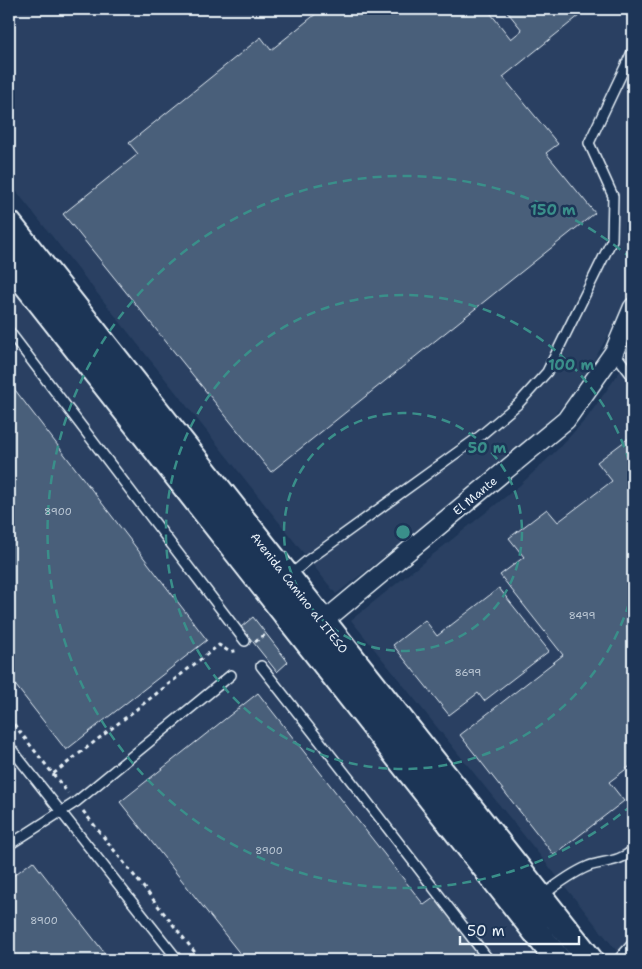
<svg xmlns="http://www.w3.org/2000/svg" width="642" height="969" font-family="'Shantell Sans',sans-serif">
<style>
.built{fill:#2a4162}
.building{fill:#495e7a;stroke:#e8f1f8}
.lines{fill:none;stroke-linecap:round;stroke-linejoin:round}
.lane-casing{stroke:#e8f1f8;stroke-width:12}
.street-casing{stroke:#e8f1f8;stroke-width:21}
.secondary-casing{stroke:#e8f1f8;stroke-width:29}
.path{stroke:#e8f1f8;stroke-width:3;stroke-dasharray:4 4;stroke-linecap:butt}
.lane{stroke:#1d3557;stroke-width:9}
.street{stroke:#1d3557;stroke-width:18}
.secondary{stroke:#1d3557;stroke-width:25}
.ring{fill:none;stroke:#3a8f8a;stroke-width:2.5;stroke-dasharray:9 6}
.labels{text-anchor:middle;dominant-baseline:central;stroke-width:5;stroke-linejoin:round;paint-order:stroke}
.number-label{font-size:10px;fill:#c0ccd8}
.street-label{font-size:12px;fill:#e8f1f8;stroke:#1d3557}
.centre{fill:#3a8f8a;stroke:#1d3557;stroke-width:2.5}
.ring-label{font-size:15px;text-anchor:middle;font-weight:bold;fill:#3a8f8a;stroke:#1d3557;stroke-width:5;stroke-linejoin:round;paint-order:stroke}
</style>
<rect width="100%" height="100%" fill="#1d3557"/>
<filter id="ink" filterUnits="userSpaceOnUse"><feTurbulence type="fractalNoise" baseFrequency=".02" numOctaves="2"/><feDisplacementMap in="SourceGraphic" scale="10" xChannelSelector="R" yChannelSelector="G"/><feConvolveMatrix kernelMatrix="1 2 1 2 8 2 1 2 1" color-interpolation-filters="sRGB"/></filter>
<g filter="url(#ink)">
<!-- built -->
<path class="built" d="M9 9H633V281L618 318 593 362 565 403 540 430 500 468 336 594 9 182Z
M9 286 539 960H9Z
M628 360 633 367V960H624L351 620 519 486 558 449 587 418Z"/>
<!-- building -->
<path class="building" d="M322 9H487L511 39 522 30 505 9H574L580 15 503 77 558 144 546 153 595 213 271 472 63 214 138 154 129 143 261 37 271 50Z
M9 382 207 640 66 750 9 677Z
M633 435V764L609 782 624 801 554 855 460 735 563 655 500 575 524 557 509 538 547 509 558 522 612 481 597 462Z
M499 588 549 651 484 701 478 693 449 715 393 645 425 620 437 636Z
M253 617 288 662 277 672 241 627Z
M258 693 424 905 435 897 482 960H245L120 802Z
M33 861 110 960H9V879Z"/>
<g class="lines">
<defs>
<path id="lane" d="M9 331 245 641
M614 352 633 377
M289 576 308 560 480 436 518 404 547 372 612 240 613 196 589 143 633 50
M261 666 362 795 489 960
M9 746 178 960
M9 845 76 802 231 675
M542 896C556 885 572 873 589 866 604 861 620 862 633 850
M618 960 633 943"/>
<path id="street" d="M313 626 335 612 566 420 614 352 633 307"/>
<path id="secondary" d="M9 224 590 960
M9 262 558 960"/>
</defs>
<!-- lane casing -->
<use href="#lane" class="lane-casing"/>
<!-- street casing -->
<use href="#street" class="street-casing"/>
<!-- secondary casing -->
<use href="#secondary" class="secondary-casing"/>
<!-- path -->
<path class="path" d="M255 642 267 633
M9 718 53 774 219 645 230 652 239 650
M53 774 68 793
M83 811 201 960"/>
<!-- lane -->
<use href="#lane" class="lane"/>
<!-- street -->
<use href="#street" class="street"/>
<!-- secondary -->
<use href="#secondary" class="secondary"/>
</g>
</g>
<!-- distance rings -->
<g class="ring">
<circle cx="403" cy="532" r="119"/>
<path d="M633 589A237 237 0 1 1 633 475"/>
<path d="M632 805A356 356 0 1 1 632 259"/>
</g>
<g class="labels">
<!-- number labels -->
<g class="number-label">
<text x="58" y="511">8900</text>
<text x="582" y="615">8499</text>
<text x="468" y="672">8699</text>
<text x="269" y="850">8900</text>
<text x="44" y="920">8900</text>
</g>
<!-- street labels -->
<g class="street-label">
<text transform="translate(475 496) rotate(-40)">El Mante</text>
<text transform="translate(299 593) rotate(52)">Avenida Camino al ITESO</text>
</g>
</g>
<circle cx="403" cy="532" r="8" class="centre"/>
<g class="ring-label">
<text x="553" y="215">150 m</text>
<text x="571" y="370">100 m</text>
<text x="487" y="453">50 m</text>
</g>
<!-- margin -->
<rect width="642" height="969" fill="none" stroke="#1d3557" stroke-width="30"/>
<rect x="15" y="15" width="612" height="939" fill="none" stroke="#e8f1f8" stroke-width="2" filter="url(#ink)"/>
<!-- scale -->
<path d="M460 936v8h119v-8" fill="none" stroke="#e8f1f8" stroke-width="2.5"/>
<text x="467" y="936" font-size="15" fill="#e8f1f8" stroke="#1d3557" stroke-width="4" paint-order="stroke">50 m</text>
</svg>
